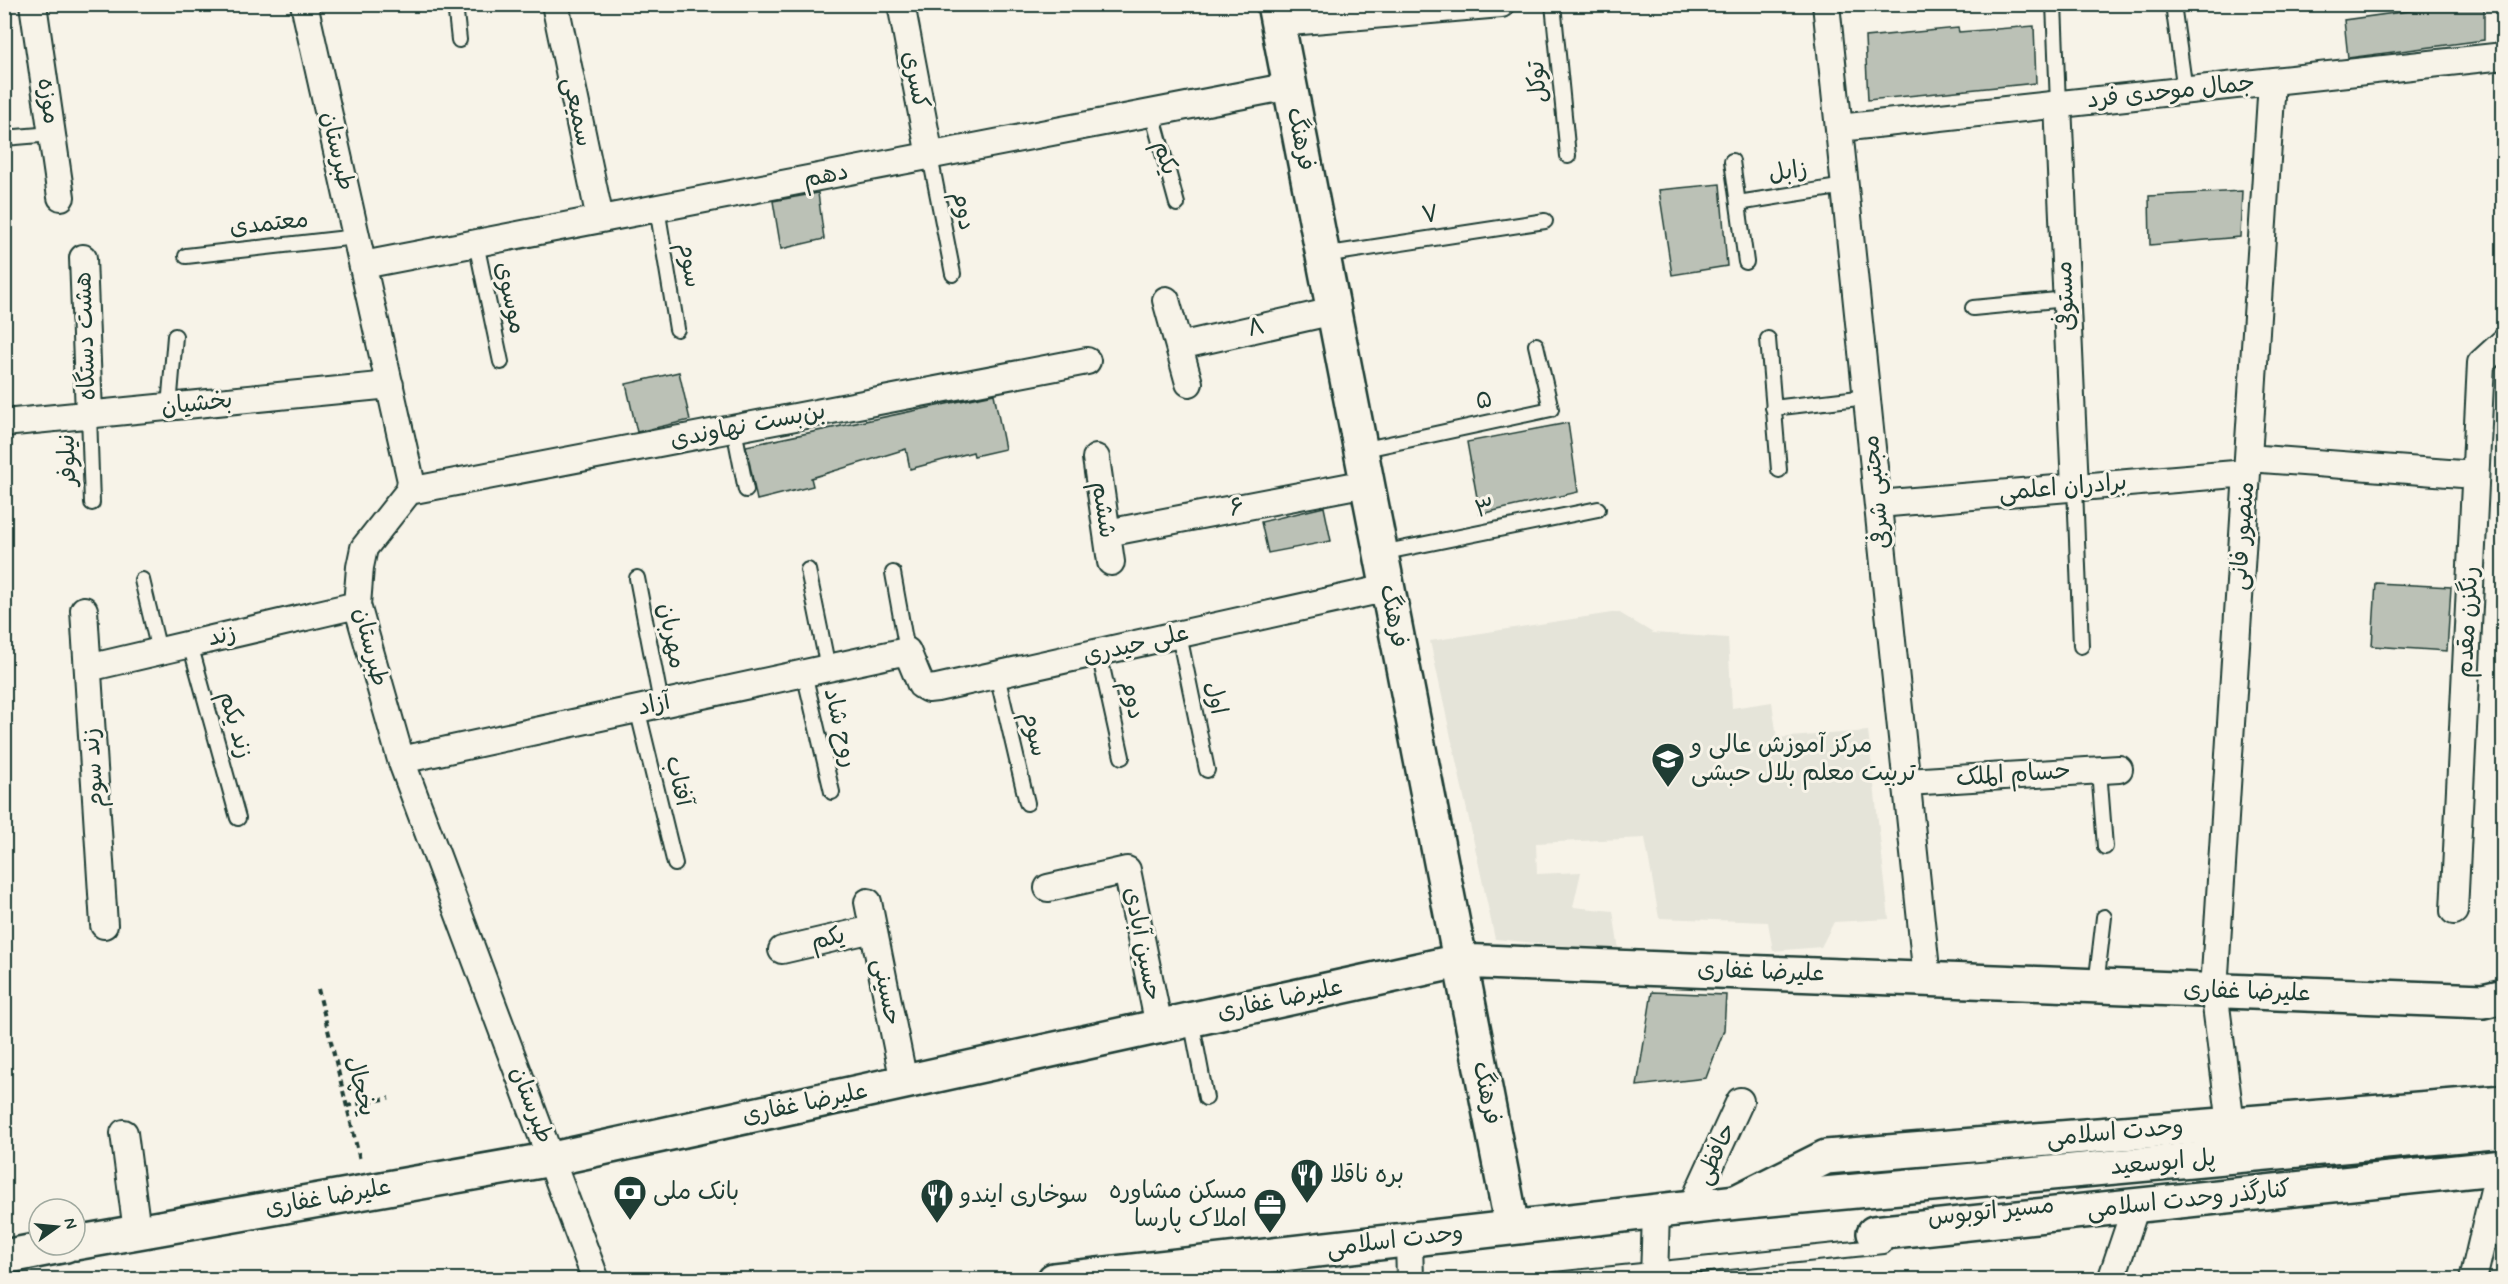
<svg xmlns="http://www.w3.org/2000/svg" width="2508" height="1284" font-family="Mynerve,'Playpen Sans Arabic',sans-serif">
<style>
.built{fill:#e5e4d9}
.building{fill:#bbc1b6;stroke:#1f3d34;stroke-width:1.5}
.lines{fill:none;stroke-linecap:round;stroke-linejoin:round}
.lane-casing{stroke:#1f3d34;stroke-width:18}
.street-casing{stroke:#1f3d34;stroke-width:30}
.secondary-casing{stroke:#1f3d34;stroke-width:38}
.primary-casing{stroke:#1f3d34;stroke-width:38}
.path{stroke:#1f3d34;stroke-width:4;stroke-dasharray:6 4.5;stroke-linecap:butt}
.lane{stroke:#f7f3e8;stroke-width:14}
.street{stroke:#f7f3e8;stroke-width:26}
.secondary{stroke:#f7f3e8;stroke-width:33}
.primary{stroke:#f7f3e8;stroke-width:33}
.labels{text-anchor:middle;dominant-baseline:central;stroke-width:6;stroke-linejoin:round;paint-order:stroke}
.street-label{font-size:24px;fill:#1f3d34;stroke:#f7f3e8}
.poi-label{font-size:24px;fill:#1f3d34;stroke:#f7f3e8;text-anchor:start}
</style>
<rect width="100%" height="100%" fill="#f7f3e8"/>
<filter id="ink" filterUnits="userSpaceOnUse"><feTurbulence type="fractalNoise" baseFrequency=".0167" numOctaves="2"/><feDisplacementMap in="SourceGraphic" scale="12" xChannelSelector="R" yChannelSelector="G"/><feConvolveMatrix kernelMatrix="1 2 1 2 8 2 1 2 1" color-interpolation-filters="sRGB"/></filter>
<g filter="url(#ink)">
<!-- built -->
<path class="built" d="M1618 612 1653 633 1728 638 1732 708 1772 702 1777 738 1868 731 1889 919 1834 922 1821 947 1773 951 1768 922 1659 918 1645 838 1536 843 1537 874 1581 872 1573 907 1613 911 1619 951 1495 939 1430 641Z"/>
<!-- building -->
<path class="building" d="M2415 4H2484V40L2348 58 2344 20 2416 10Z
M2034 26 2036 83 1868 100 1865 37 1958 28 1959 32Z
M1720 184 1727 266 1672 275 1659 190Z
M2242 191 2240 237 2150 245 2149 196Z
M818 193 824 239 781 249 773 201Z
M679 372 690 420 637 432 626 384Z
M994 394 1005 449 974 456 973 452 910 469 906 449 811 478 813 486 757 500 746 446Z
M1568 423 1578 492 1480 514 1467 442Z
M1324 507 1331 541 1268 553 1261 522Z
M2376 583 2451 587 2447 651 2372 646Z
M1652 992 1726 995 1724 1030 1706 1078 1637 1086Z"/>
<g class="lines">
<defs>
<path id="lane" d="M455 4 459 40
M1553 4 1568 156
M2054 4 2058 104
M2173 4 2185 91
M1152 113 1177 204
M4 138 52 134
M930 156 953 274
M1732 161 1746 262
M1738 203 1845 186
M657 208 677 329
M476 243 501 362
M1323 255 1545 221
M186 256 356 237
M1973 308 2067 299
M1768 339 1779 470
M169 407 175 336
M1773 408 1867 397
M89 414 92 503
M734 429 746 490
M1361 450 1551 409 1536 345
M2075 487 2081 646
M1381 553 1598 509
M808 570 828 668
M893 573 907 651
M637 578 661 703
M142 580 159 651
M1179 635 1207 770
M190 644 238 818
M1099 653 1122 757
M804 673 832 792
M997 675 1027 803
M637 708 675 864
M2099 770 2105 847
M2096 986 2104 917
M1191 1019 1206 1098
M1555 1280 1884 1246"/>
<path id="street" d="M33 4 61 197
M304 4 411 481 409 491 364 548 360 567 357 605 401 760 596 1280
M555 4 600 219
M901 4 930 156
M1826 4 1927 979
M1278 23 1501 4
M2058 104 2075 487
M1839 128 2504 56
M83 258 89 414
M363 265 1290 86
M1166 300 1189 383
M1179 346 1334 311
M4 423 390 385
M1096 458 1111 562
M2248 458 2475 475
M409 491 1087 361
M1878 504 2247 473
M1107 533 1367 483
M84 610 104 925
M88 668 357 605
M401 760 907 651 921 685 928 689 937 688 1388 588
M1907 782 2119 769
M1048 888 1127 870 1159 1026
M868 902 904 1082
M2454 911 2481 363 2504 342
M782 950 873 929
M2231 1124 2214 990 2272 81
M124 1133 137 1231
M1691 1208 1740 1101
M1409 1240 1410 1280
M1654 1280 1656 1211
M2111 1280 2136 1206
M2473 1280 2499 1168"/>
<path id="secondary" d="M1274 4 1512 1227
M1738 1201 1826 1157 2504 1102
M1874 1233 2504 1167
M75 1243 552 1159 1459 961 2483 1001 2504 996
M4 1257 66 1245"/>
<path id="primary" d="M1054 1280 1737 1202 2504 1131"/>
</defs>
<!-- lane casing -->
<use href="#lane" class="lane-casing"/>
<!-- street casing -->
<use href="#street" class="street-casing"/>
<!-- secondary casing -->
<use href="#secondary" class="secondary-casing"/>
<!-- primary casing -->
<use href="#primary" class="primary-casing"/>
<!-- path -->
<path class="path" d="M318 989 360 1160
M347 1106 389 1098"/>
<!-- lane -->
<use href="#lane" class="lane"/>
<!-- street -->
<use href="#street" class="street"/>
<!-- secondary -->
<use href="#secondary" class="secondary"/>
<!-- primary -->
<use href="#primary" class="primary"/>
</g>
</g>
<!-- icons -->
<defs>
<symbol id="university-pin" viewBox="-11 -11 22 30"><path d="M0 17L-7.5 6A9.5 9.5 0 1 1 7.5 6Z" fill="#1f3d34" stroke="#f7f3e8"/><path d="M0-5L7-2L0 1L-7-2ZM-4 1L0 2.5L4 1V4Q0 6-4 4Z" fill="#fff"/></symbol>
<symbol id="restaurant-pin" viewBox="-11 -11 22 30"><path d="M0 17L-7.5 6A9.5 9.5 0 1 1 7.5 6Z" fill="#1f3d34" stroke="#f7f3e8"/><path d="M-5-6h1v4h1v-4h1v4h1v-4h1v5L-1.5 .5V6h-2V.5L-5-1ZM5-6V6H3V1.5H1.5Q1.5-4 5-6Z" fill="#fff"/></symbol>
<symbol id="bank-pin" viewBox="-11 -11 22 30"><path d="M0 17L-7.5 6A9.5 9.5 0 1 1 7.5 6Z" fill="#1f3d34" stroke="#f7f3e8"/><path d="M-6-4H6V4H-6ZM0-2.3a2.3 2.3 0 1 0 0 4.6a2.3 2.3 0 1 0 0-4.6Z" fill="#fff"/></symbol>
<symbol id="office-pin" viewBox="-11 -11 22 30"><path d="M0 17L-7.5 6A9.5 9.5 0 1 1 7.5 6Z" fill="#1f3d34" stroke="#f7f3e8"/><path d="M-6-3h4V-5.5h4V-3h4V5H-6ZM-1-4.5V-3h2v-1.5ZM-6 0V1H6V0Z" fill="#fff"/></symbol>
</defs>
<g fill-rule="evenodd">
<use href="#university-pin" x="1649" y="740" width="38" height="52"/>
<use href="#restaurant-pin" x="1288" y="1156" width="38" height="52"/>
<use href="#bank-pin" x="611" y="1173" width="38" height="52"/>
<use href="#restaurant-pin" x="918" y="1176" width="38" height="52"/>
<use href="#office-pin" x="1251" y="1186" width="38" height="52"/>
</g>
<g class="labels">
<!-- street labels -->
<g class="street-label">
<text transform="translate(915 80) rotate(79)">کسری</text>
<text transform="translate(1538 82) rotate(-95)">توکل</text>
<text transform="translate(2171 92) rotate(-6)">جمال موحدی فرد</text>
<text transform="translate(48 101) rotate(82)">موزه</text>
<text transform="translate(577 112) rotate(78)">سمیعی</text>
<text transform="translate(1300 139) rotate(79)">فرهنگ</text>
<text transform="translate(337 151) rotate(77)">طبرستان</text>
<text transform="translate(1165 158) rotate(74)">یکم</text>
<text transform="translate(1788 172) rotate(-9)">زابل</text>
<text transform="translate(826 176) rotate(-11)">دهم</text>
<text transform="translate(963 211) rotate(79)">دوم</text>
<text transform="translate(1430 215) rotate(-9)">۷</text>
<text transform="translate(269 224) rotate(-6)">معتمدی</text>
<text transform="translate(689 265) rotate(80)">سوم</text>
<text transform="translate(2066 296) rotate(-93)">مستوفی</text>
<text transform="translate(510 298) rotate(78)">موسوی</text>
<text transform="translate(1256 328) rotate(-13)">۸</text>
<text transform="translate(86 336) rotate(-92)">هشت دستگاه</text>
<text transform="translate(1484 401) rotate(-12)">۵</text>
<text transform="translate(197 404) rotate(-6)">بخشیان</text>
<text transform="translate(748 426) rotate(-11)">بن‌بست نهاوندی</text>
<text transform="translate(68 460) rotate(-92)">نیلوفر</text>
<text transform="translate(2063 488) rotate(-5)">برادران اعلمی</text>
<text transform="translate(1877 492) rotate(-96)">مجتبی شرفی</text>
<text transform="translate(1237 508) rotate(-11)">۶</text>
<text transform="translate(1485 509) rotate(-11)">۳</text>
<text transform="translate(1103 510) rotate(82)">ششم</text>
<text transform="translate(2243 536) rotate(-86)">منصور فانی</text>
<text transform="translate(1393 616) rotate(79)">فرهنگ</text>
<text transform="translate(2468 622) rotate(-87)">رنگزن مقدم</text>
<text transform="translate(222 636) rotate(-13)">زند</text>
<text transform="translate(671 636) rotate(79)">مهربان</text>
<text transform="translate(1136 645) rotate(-13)">علی حیدری</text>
<text transform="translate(370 647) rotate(76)">طبرستان</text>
<text transform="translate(1215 698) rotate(78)">اول</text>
<text transform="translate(1132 700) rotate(78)">دوم</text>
<text transform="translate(654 705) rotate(-12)">آزاد</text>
<text transform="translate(235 725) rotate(74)">زند یکم</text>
<text transform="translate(840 728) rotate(77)">روح شاد</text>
<text transform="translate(1034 734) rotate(77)">سوم</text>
<text transform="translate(94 768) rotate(-94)">زند سوم</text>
<text transform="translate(2013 775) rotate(-4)">حسام الملک</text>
<text transform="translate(678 781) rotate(77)">آفتاب</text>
<text transform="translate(828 939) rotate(-13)">یکم</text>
<text transform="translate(1142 944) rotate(79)">حسین آبادی</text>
<text transform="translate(1761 972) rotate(2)">علیرضا غفاری</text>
<text transform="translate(886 992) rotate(79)">حسینی</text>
<text transform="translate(2247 992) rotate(2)">علیرضا غفاری</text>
<text transform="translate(1280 1000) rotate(-12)">علیرضا غفاری</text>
<text transform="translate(360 1086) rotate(76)">یخچال</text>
<text transform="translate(1486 1093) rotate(79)">فرهنگ</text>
<text transform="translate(805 1104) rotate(-12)">علیرضا غفاری</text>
<text transform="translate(531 1105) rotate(69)">طبرستان</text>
<text transform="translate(2115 1133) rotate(-5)">وحدت اسلامی</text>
<text transform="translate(1716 1154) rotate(-65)">حافظی</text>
<text transform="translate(2163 1163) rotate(-5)">پل ابوسعید</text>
<text transform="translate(328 1198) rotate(-10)">علیرضا غفاری</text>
<text transform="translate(2189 1200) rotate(-6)">کنارگذر وحدت اسلامی</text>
<text transform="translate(1991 1212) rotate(-6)">مسیر اتوبوس</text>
<text transform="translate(1395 1241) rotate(-7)">وحدت اسلامی</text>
</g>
<!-- poi labels -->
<g class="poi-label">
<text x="1691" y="745">مرکز آموزش عالی و<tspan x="1691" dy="28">تربیت معلم بلال حبشی</tspan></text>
<text x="1330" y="1175">بره ناقلا</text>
<text x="1247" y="1191" text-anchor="end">مسکن مشاوره<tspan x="1247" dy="28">املاک پارسا</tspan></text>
<text x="653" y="1192">بانک ملی</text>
<text x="960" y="1195">سوخاری ایندو</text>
</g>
</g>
<!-- margin -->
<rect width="2508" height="1284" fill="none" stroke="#f7f3e8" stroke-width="24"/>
<rect x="12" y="12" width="2484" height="1260" fill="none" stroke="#1f3d34" stroke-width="2" filter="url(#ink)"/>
<!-- north arrow -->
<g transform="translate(57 1227) rotate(75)"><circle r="28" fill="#f7f3e8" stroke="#a1aaa0" stroke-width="1.5"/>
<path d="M0-4.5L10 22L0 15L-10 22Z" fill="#1f3d34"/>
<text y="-9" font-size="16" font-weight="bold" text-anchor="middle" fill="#1f3d34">N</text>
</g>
</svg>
